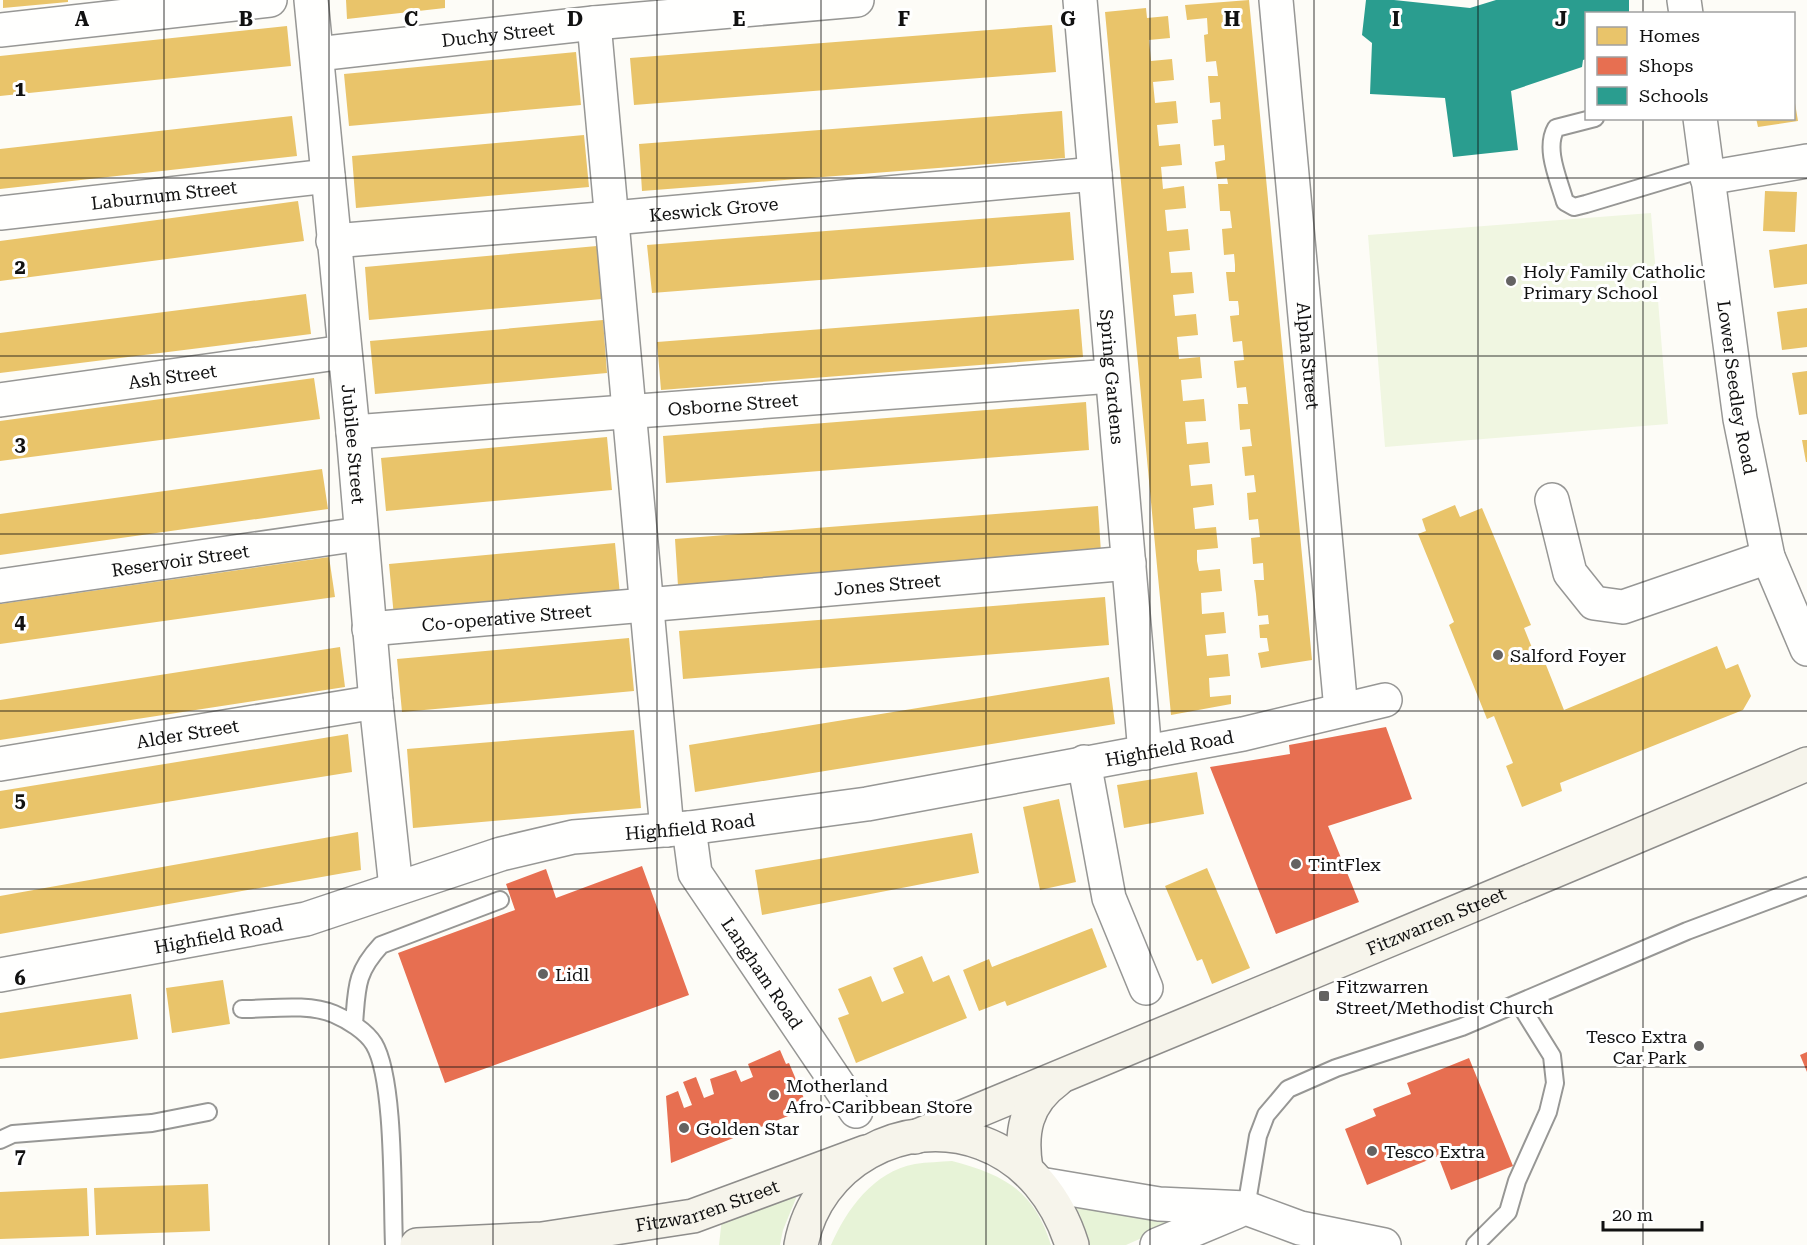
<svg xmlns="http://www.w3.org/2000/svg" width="1807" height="1245" font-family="'Roboto Serif',serif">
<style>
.green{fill:#e7f3d7}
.pitch{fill:#f0f6e1}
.homes{fill:#e9c46a}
.shops{fill:#e76f51}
.schools{fill:#2a9d8f}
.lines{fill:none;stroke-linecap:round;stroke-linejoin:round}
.lane-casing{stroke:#979795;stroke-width:20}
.street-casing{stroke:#979795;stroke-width:36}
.secondary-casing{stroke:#8e8d8b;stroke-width:36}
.lane{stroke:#fffffe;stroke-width:16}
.street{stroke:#fffffe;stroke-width:33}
.secondary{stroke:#f6f4eb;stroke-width:33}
.grid{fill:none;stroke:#111;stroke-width:1.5;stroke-opacity:0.55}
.poi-dot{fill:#646362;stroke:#fff;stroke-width:2}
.labels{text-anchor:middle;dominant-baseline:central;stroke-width:6;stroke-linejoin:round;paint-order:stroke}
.street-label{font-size:18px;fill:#111;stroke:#fff}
.poi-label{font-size:18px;fill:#111;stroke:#fff;text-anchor:start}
.grid-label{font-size:20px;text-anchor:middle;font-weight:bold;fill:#111;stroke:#fff;stroke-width:6;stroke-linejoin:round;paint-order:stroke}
</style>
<rect width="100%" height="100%" fill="#fdfcf7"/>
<!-- green -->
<path class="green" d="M952 1161C1004 1175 1034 1190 1051 1245H831C847 1209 873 1172 915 1164 927 1162 940 1162 952 1161Z
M801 1186 783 1230 780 1245H719L722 1218Z
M1071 1198 1125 1207 1191 1227 1144 1237 1126 1245H1088L1080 1215Z"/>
<!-- pitch -->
<path class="pitch" d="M1651 213 1668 424 1385 447 1368 235Z"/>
<!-- homes -->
<path class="homes" d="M3 0H68V2L3 8Z
M346 0H445V8L347 19Z
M1249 0 1312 660 1261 668 1258 653 1269 651 1267 638H1260L1259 625 1269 624 1268 615 1258 616 1256 594 1254 580H1264L1263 563 1253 564 1251 538 1260 537 1258 519 1249 520 1247 493 1256 492 1255 484 1254 475 1245 476 1242 447 1252 446 1251 440 1250 429 1240 430 1238 404H1248L1246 387 1237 388 1234 361 1244 360 1242 341 1233 342 1230 316 1239 315V309L1238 301H1229L1226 272H1235V265L1234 254 1224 255 1222 229 1232 228 1230 211H1220L1218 184H1228L1227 178 1217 179 1215 162 1225 160V156L1224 145 1214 146 1212 120 1221 119 1220 102 1210 103 1208 76H1218L1216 61 1206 62 1204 35 1208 34 1207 18 1187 20 1185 5Z
M1146 8 1147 18 1168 16 1170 38 1149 40 1150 50 1151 61 1172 59 1174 80 1153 82 1155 103 1176 101 1178 123 1157 125 1159 146 1180 144 1182 165 1161 167 1163 189 1184 186 1186 208 1165 210 1167 231 1188 229 1190 250 1169 252 1171 273 1192 272 1194 293 1173 295 1175 316 1196 314 1198 335 1177 337 1179 359 1200 357 1202 378 1181 380 1183 401 1204 399 1206 421 1185 422 1187 444 1208 442 1210 463 1189 465 1191 486 1212 484 1214 505 1193 508 1195 529 1216 527 1218 548 1197 550V561L1199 571 1220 569 1222 591 1201 593 1202 614 1224 612 1226 633 1205 635 1207 656 1228 654 1230 676 1209 678 1210 697 1231 695V704L1171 715 1105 12Z
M1052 25 1056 72 634 105 630 58Z
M287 26 291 66 0 96V56Z
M576 52 581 105 349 126 344 74Z
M1794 97 1798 121 1758 127 1756 118H1794Z
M1062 111 1065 158 642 191 639 144Z
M292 116 297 156 0 189V149Z
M584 135 589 187 356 208 352 156Z
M1765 191 1797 192 1795 232 1763 231Z
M298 201 304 241 0 281V241Z
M1070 212 1074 260 652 293 647 245Z
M1807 244V284L1774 288 1769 250Z
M597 246 602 299 369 320 365 267Z
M306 294 311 334 0 373V333Z
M1807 308V347L1782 350 1777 312Z
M1079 309 1083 357 661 390 657 342Z
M603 320 607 373 375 394 370 341Z
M1807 371V414L1799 415 1792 373Z
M314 378 320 419 0 461V421Z
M1086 402 1089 450 666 483 663 436Z
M607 437 612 490 386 511 381 458Z
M1802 440H1807V462H1806Z
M322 469 328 509 0 555V514Z
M1455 505 1460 517 1482 508 1531 625 1524 628 1539 665H1546L1564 710 1717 646 1726 669 1738 664 1751 696 1743 710 1560 783 1562 791 1522 807 1506 766 1513 763 1494 716 1487 719 1449 625 1454 622 1418 534 1426 531 1422 519Z
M1098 506 1101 553 678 586 675 539Z
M615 543 620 595 394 617 389 564Z
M329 557 335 597 0 644V604Z
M1105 597 1109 645 683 679 679 631Z
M629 638 634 691 402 712 397 659Z
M340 647 345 687 0 740V700Z
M1109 677 1115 724 695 792 689 745Z
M634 730 641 808 413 828 407 749Z
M348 734 352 772 0 829V791Z
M1197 772 1204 814 1124 828 1117 785Z
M1059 799 1076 882 1040 890 1023 807Z
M358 832 361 870 0 934V896Z
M972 833 979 873 762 915 755 870Z
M1207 868 1250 968 1212 984 1202 959 1197 961 1165 886Z
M1092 928 1107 967 1007 1006 1005 1001 979 1011 963 970 989 959 992 967Z
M922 956 933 982 949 975 967 1018 856 1063 838 1018 849 1014 838 989 871 976 882 1002 904 993 893 968Z
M223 980 230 1024 172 1033 166 988Z
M131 994 138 1039 0 1059V1013Z
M208 1184 210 1231 96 1235 94 1188Z
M87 1188 89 1236 0 1239V1192Z"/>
<!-- shops -->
<path class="shops" d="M1386 727 1412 799 1328 826 1359 902 1276 934 1210 767 1290 754 1289 745Z
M642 866 689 995 445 1083 398 953 515 910 506 884 546 869 556 898Z
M780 1050 786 1064 789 1063 808 1108 671 1163 666 1096 678 1091 684 1108 692 1105 683 1082 696 1077 704 1098 714 1094 710 1079 736 1070 741 1082 753 1077 748 1064Z
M1807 1052V1072L1800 1055Z
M1469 1058 1513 1166 1451 1190 1438 1156 1367 1185 1345 1129 1376 1116 1373 1109 1411 1094 1407 1083Z"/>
<!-- schools -->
<path class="schools" d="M1366 0H1394L1470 8 1496 0H1629V14H1586V59L1583 60 1582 67 1511 91 1518 150 1453 157 1445 98 1370 94 1372 43 1362 35Z"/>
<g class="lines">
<defs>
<path id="lane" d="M1595 118 1556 128C1544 149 1559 180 1565 202L1574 207 1586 204 1706 168
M242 1009C271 1009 307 1003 334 1014 348 1020 366 1031 374 1044 395 1079 392 1199 394 1245
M354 1024C357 988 355 973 381 945L500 900
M0 1140 13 1134 152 1123 208 1112
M1246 1208 1258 1136 1266 1115 1288 1089 1336 1068 1462 1027 1687 931 1807 886
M1475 1245 1508 1212 1517 1181 1548 1112 1555 1083 1552 1056 1519 1003"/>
<g id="street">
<path id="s1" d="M311 0 353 432 376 702 396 888"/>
<path id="s2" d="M1080 0 1145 753"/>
<path id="s3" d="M1276 0 1341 710"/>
<path d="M1684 0 1686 14"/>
<path d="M594 23 667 830"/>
<path d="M0 30 270 0"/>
<path id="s4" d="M317 54 594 23 857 0"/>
<path id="s5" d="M1700 118 1740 419 1758 508 1768 557 1807 649"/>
<path d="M1707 178 1807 161"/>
<path id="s6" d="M0 213 328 176"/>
<path id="s7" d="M333 241 613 218 1095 174"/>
<path id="s8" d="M0 400 344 352"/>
<path id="s9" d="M353 432 1112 376"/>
<path d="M1552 500 1570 573 1594 603 1623 607 1768 557"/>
<path id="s10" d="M0 586 360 534"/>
<path id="s11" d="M369 629 1129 563"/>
<path d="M1084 762 1109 898 1146 988"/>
<path id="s12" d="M0 764 376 702"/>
<path id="s13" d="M689 828 695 873 856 1111"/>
<path id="s14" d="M0 975 306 919 501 854 573 837 689 828 867 804 1243 734 1385 700"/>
<path d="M1040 1184 1159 1204 1246 1208 1300 1228 1384 1245"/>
<path d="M1157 1245 1236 1212"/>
</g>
<g id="secondary">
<path id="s15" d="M915 1137C1212 1013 1511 891 1807 764"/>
<path d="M1026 1169C1020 1133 1025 1103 1057 1080"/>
<path id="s16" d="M417 1245 542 1239 693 1216 866 1152"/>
<path d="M801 1245C816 1163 904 1114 982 1143 1028 1160 1058 1200 1072 1245"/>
</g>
</defs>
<!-- lane casing -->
<use href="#lane" class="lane-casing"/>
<!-- street casing -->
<use href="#street" class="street-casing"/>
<!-- secondary casing -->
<use href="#secondary" class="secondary-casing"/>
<!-- lane -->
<use href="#lane" class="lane"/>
<!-- street -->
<use href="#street" class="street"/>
<!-- secondary -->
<use href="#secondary" class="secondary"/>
</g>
<!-- grid -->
<path class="grid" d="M164 0V1245M329 0V1245M493 0V1245M657 0V1245M821 0V1245M986 0V1245M1150 0V1245M1314 0V1245M1478 0V1245M1643 0V14M1643 118V1245M0 178H1807M0 356H1807M0 534H1807M0 711H1807M0 889H1807M0 1067H1807"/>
<!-- markers -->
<g class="poi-dot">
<circle cx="1511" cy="281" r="6"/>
<circle cx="1498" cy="655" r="6"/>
<circle cx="1296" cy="864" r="6"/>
<circle cx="543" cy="974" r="6"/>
<rect x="1318" y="990" width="12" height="12" rx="3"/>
<circle cx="1699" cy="1046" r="6"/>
<circle cx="774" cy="1095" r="6"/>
<circle cx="684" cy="1128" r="6"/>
<circle cx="1372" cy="1151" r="6"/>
</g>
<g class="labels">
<!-- street labels -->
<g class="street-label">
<text stroke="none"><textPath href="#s4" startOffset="182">Duchy Street</textPath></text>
<text stroke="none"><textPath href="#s6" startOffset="165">Laburnum Street</textPath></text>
<text stroke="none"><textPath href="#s7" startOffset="382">Keswick Grove</textPath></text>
<text stroke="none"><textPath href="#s3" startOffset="357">Alpha Street</textPath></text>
<text stroke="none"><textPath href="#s8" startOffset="174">Ash Street</textPath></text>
<text stroke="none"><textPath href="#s2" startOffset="378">Spring Gardens</textPath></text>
<text stroke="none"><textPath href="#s5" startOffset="272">Lower Seedley Road</textPath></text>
<text stroke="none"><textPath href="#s9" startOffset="381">Osborne Street</textPath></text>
<text stroke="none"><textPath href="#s1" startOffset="446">Jubilee Street</textPath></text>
<text stroke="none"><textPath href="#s10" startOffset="182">Reservoir Street</textPath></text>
<text stroke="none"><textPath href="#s11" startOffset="520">Jones Street</textPath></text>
<text stroke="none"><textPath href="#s11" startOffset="138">Co-operative Street</textPath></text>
<text stroke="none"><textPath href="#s12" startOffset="190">Alder Street</textPath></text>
<text stroke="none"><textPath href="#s14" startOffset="1194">Highfield Road</textPath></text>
<text stroke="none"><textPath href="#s14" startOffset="708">Highfield Road</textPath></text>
<text stroke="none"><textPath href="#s15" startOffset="564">Fitzwarren Street</textPath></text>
<text stroke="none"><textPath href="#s14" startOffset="222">Highfield Road</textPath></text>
<text stroke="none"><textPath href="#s13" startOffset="166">Langham Road</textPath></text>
<text stroke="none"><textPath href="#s16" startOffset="294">Fitzwarren Street</textPath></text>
</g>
<!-- poi labels -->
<g class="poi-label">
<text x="1523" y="271">Holy Family Catholic<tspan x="1523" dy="21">Primary School</tspan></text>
<text x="1510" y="655">Salford Foyer</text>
<text x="1308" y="864">TintFlex</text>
<text x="555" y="974">Lidl</text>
<text x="1336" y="986">Fitzwarren<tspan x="1336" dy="21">Street/Methodist Church</tspan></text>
<text x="1687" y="1036" text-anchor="end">Tesco Extra<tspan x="1687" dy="21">Car Park</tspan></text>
<text x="786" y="1085">Motherland<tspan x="786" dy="21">Afro-Caribbean Store</tspan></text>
<text x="696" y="1128">Golden Star</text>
<text x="1384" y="1151">Tesco Extra</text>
</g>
</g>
<g class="grid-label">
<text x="82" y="26">A</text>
<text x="246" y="26">B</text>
<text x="411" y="26">C</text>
<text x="575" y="26">D</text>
<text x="739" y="26">E</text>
<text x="904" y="26">F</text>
<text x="1068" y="26">G</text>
<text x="1232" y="26">H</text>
<text x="1396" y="26">I</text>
<text x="1561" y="26">J</text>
<text x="20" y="96">1</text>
<text x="20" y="274">2</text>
<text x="20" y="451">3</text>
<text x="20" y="629">4</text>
<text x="20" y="807">5</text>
<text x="20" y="985">6</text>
<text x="20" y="1163">7</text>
</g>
<!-- legend -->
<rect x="1585" y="12" width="210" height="108" fill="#ffffff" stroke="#a0a0a0" stroke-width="1.5"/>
<rect x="1597" y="27" width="30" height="18" fill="#e9c46a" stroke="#a0a0a0" stroke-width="1.5"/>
<text x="1639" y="42" font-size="18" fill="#111111">Homes</text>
<rect x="1597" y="57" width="30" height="18" fill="#e76f51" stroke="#a0a0a0" stroke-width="1.5"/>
<text x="1639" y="72" font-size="18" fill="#111111">Shops</text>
<rect x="1597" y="87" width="30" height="18" fill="#2a9d8f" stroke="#a0a0a0" stroke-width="1.5"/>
<text x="1639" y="102" font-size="18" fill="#111111">Schools</text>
<!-- scale -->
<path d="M1603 1221v9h99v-9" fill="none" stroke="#111111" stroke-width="3"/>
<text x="1612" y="1221" font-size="18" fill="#111111" stroke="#ffffff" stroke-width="4.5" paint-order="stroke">20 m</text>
</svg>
